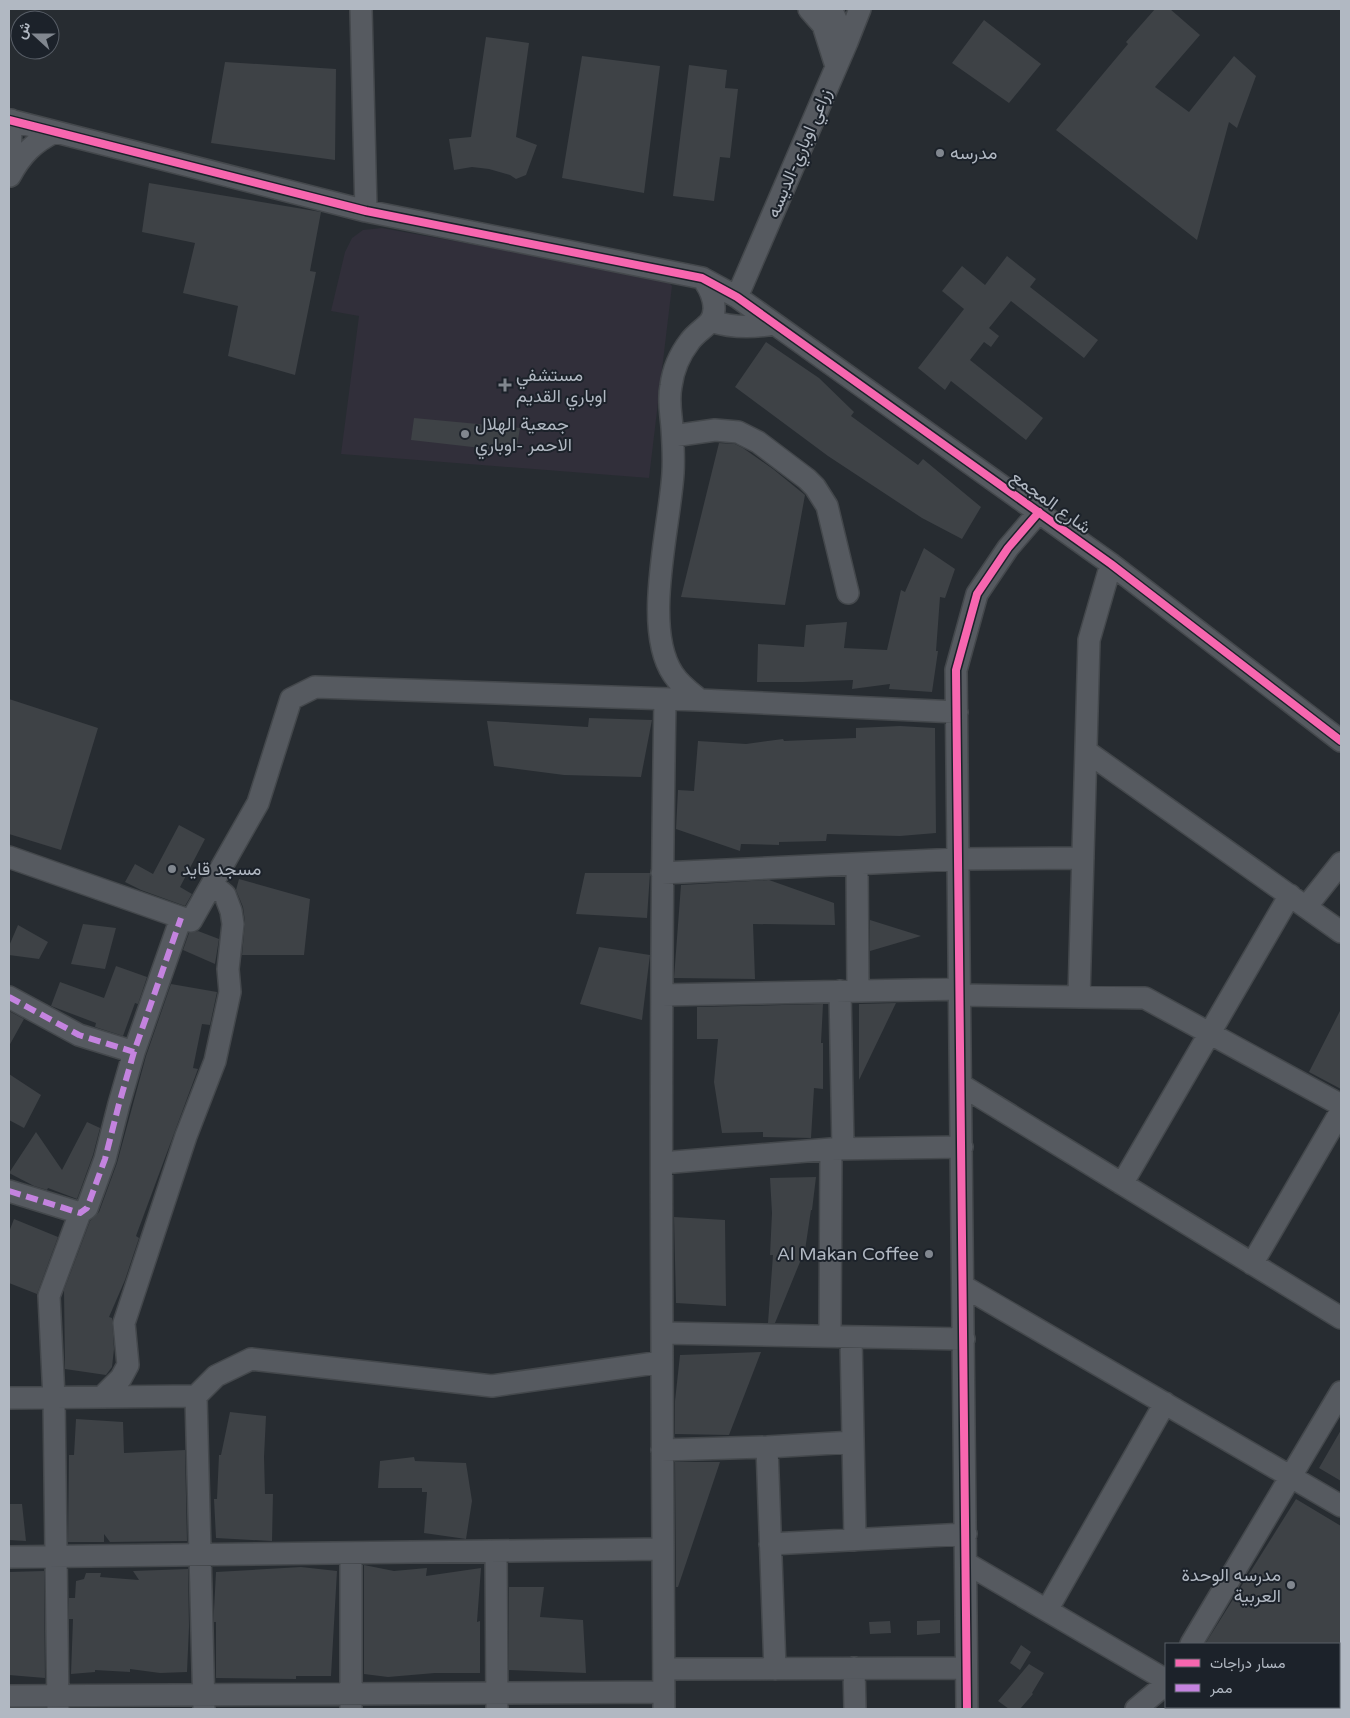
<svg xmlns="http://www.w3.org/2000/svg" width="1350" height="1718" font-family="'Varela Round',Vazirmatn,sans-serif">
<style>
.medical{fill:#312f3a}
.building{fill:#3e4246}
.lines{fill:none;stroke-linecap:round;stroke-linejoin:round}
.minor-casing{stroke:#44484c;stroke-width:24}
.minor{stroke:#565a60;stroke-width:21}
.quiet{stroke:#c483df;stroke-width:6;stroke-dasharray:12 6;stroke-linecap:butt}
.cycleway-casing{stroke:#1c222a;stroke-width:11}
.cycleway{stroke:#f766af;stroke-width:8}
.poi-dot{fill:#81878f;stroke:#1c222a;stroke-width:2}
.labels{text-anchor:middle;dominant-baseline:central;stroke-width:4;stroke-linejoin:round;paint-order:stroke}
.street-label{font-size:18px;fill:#b1b8c2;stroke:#1c222a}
.poi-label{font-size:18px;fill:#b1b8c2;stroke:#1c222a;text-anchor:start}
</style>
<rect width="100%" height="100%" fill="#272c31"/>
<!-- medical -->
<path class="medical" d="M382 228 666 279 672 286 649 478 341 454 359 316 331 311 345 252 352 238 363 230Z"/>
<!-- building -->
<path class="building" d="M1155 9H1170L1200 35 1155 87 1189 112 1234 56 1256 76 1237 128 1229 122 1197 240 1056 130 1128 44 1126 42Z
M984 20 1041 64 1009 103 952 63Z
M486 37 529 43 516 137 537 145 526 175 516 179 510 175 489 169 472 167 454 170 449 139 471 137Z
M582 56 660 66 644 193 562 178Z
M225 62 336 69 335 160 211 143Z
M689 65 727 70 725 88 738 89 730 158 720 157 714 201 673 196Z
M149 183 321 212 310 271 316 272 295 375 228 356 238 306 183 293 195 243 142 232Z
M1007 256 1036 279 1030 287 1098 340 1084 358 1011 301 989 328 999 336 991 347 984 342 970 360 1043 418 1026 440 951 381 945 390 918 368 964 309 942 291 962 266 985 285Z
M766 342 819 378 854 412 851 416 918 465 923 459 981 507 962 539 922 518 828 456 735 387Z
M414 418 520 428 516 452 411 440Z
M719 443 735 444 743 448 773 469 805 495 785 605 681 597Z
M924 548 955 569 945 598 940 597 936 651H938L932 692 889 689 890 684 852 689 853 680 803 682H757L758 644 804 647 806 625 847 622 844 648 887 650 901 590 905 592Z
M9 699 98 728 61 850 9 834Z
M589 718 652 720 641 777 564 775 494 766 487 721 588 727Z
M900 726 935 728 936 833 900 836 827 834 826 841 779 842V845L741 844 740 851 676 829 678 790 694 791 698 741 746 744 783 739 784 741 856 738V728Z
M179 825 205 839 180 887 192 894 185 906 141 890 125 882 135 864 153 874Z
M585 873H650L647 918 576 914Z
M239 879 310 899 304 955H242L245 922 243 907 236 890Z
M769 880 834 903 835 925 753 924 755 979 674 978 681 885Z
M870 920 921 936 870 951Z
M83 924 116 928 105 969 71 964Z
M18 925 48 942 39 959 9 955V946Z
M198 931 219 939 215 964 183 950 189 933Z
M599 947 650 955 642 1020 580 1004Z
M116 966 147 977 138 1004 135 1003 123 1036 95 1027 96 1023 51 1006 60 982 104 998Z
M171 984 217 992 210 1025 202 1024 193 1068 198 1069 136 1236 139 1238 125 1280 109 1317 112 1318 114 1349 112 1367 106 1375 65 1369 64 1290 90 1221 99 1212 117 1163 146 1056Z
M896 1003 859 1080V1004Z
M823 1004 821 1043H823V1089L814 1088 811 1138 763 1137V1132L722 1133 714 1082 718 1039H697V1007Z
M1341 1009V1089L1309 1072Z
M9 1011 24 1019 9 1046Z
M9 1074 41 1095 24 1128 9 1120Z
M87 1122 100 1128 93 1155 77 1199 48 1188 47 1190 34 1186 9 1173 36 1132 62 1170Z
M816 1177 812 1210H811L804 1257H802L775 1323H768L773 1255H770L772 1213 770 1178Z
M674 1217 725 1220 726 1306 676 1303Z
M14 1219 58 1237 37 1294 9 1283V1232Z
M761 1352 729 1435 675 1434V1401L680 1355Z
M230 1412 266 1416 264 1457 265 1494H273L272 1541 216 1538 214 1499H217L219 1455H221Z
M76 1419 123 1422 124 1453 185 1450 187 1541 110 1542 104 1534V1542H68L69 1455H74Z
M1341 1430V1481L1319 1468Z
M414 1457 415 1461 466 1463 472 1501 466 1539 424 1533 427 1492H422V1488H378L380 1461Z
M675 1462H720L678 1587H676Z
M1296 1499 1341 1526V1644H1205Z
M9 1504H22L26 1541 9 1540Z
M364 1565 394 1571 427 1568 426 1576 481 1568 477 1622 480 1621V1673H435L388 1677 364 1674Z
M301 1567 337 1571 331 1676H296V1679L216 1678V1622H214V1610L216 1572Z
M188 1569 189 1627 187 1672 160 1673 130 1669V1672L95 1670V1672L71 1674 73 1619H69V1598H75L76 1581 84 1579 86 1573H101L100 1577 139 1580 133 1571Z
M44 1571 45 1678 9 1675V1572Z
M509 1587H544L540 1617 583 1620 586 1673 509 1670Z
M940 1620V1633L917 1635V1621Z
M890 1621 891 1633 870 1634 869 1622Z
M1021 1645 1031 1652 1020 1670 1010 1663Z
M1029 1664 1044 1673 1032 1693 1033 1694 1020 1709H1009L998 1701Z"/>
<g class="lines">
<defs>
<path id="minor" d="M361 9 366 211
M809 9 823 25 836 66
M831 9 846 40
M9 120 366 211 702 278 737 297 1111 564 1341 741
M10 175 11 120
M10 176C21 155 34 142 55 132
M737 297 847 42 860 9
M711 321C732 328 752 328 774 324
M673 436 715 430 738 432 758 442 807 479 815 487 827 506 848 593
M700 700C690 692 680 685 673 674 642 628 670 526 673 473 674 458 673 442 672 427 671 414 668 400 671 386 673 370 680 354 690 341 695 334 703 329 709 323 720 310 711 289 702 278
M1086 751 1341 932
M9 857 191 921 258 803 291 699 315 687 700 700 957 712
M857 864 858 991
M662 873 958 859 1083 858
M1306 907 1341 863
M840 991 843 1149
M662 995 960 989
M960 995 1145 998 1341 1105
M9 997 79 1035 134 1052 181 918
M1079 997 1089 640 1111 564
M961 1085 1341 1318
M662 1163 831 1149 962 1147
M1122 1184 1290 895
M9 1191 80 1213 87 1208 105 1159 119 1104 134 1052
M1252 1264 1341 1111
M963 1286 1341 1506
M662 1333 964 1339
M830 1336 831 1149
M851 1337 855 1540
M102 1397 121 1378 128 1365 124 1323 186 1136 215 1061 230 992 228 969 233 924 231 911 225 895 212 884
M9 1398 196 1396
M767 1447 775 1669
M662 1450 767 1447 853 1442
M770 1544 966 1534
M496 1551 497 1709
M351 1553V1709
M9 1557 663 1549
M966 1563 1166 1680
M1047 1610 1165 1403
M1191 1644 1341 1392
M854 1668 855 1709
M664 1669 966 1668
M9 1696 664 1692
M1209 1707 1213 1709
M58 1709 54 1398 49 1296 80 1213
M204 1709 196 1396 216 1376 251 1359 492 1386 662 1362
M664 1709C662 1373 659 1036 665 700
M967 1709 956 670 977 594 1008 548 1039 512
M1136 1709 1166 1684"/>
</defs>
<!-- minor casing -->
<use href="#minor" class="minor-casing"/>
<!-- minor -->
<use href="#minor" class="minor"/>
<!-- quiet -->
<path class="quiet" d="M9 997 79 1035 134 1052 181 918
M9 1191 80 1213 87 1208 105 1159 119 1104 134 1052"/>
<defs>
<path id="cycleway" d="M9 120 366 211 702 278 737 297 1111 564 1341 741
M967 1709 956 670 977 594 1008 548 1039 512"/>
</defs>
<!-- cycleway casing -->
<use href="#cycleway" class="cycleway-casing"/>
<!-- cycleway -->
<use href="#cycleway" class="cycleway"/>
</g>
<!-- markers -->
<g class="poi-dot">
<circle cx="940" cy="153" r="5"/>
<path d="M502.5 377.5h5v5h5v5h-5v5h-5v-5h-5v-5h5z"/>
<circle cx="465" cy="434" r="5"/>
<circle cx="172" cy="869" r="5"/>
<circle cx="929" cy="1254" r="5"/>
<circle cx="1291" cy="1585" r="5"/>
</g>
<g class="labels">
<!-- street labels -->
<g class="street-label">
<text transform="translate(799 153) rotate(-67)">زراعي اوباري-الديسه</text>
<text transform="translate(1051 502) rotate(36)">شارع المجمع</text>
</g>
<!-- poi labels -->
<g class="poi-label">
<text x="950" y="153">مدرسه</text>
<text x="516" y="375">مستشفي<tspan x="516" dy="21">اوباري القديم</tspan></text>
<text x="475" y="424">جمعية الهلال<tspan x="475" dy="21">الاحمر -اوباري</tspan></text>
<text x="182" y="869">مسجد قايد</text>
<text x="919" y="1254" text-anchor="end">Al Makan Coffee</text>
<text x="1281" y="1575" text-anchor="end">مدرسه الوحدة<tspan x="1281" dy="21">العربية</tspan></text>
</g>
</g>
<!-- border -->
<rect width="1350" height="1718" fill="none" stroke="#b1b8c2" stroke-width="20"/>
<!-- legend -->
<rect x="1165" y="1643" width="175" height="65" fill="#1c222a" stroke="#585e67"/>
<rect x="1175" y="1659" width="25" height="8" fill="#f766af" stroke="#585e67"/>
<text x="1210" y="1668" font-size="15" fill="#b1b8c2">مسار دراجات</text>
<rect x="1175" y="1684" width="25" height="8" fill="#c483df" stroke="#585e67"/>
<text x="1210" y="1693" font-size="15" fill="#b1b8c2">ممر</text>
<!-- north arrow -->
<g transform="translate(35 35) rotate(291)"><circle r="24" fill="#1c222a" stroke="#585e67"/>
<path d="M0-4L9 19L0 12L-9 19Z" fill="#81878f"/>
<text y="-8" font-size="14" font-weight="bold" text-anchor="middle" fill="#b1b8c2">ش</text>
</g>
</svg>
